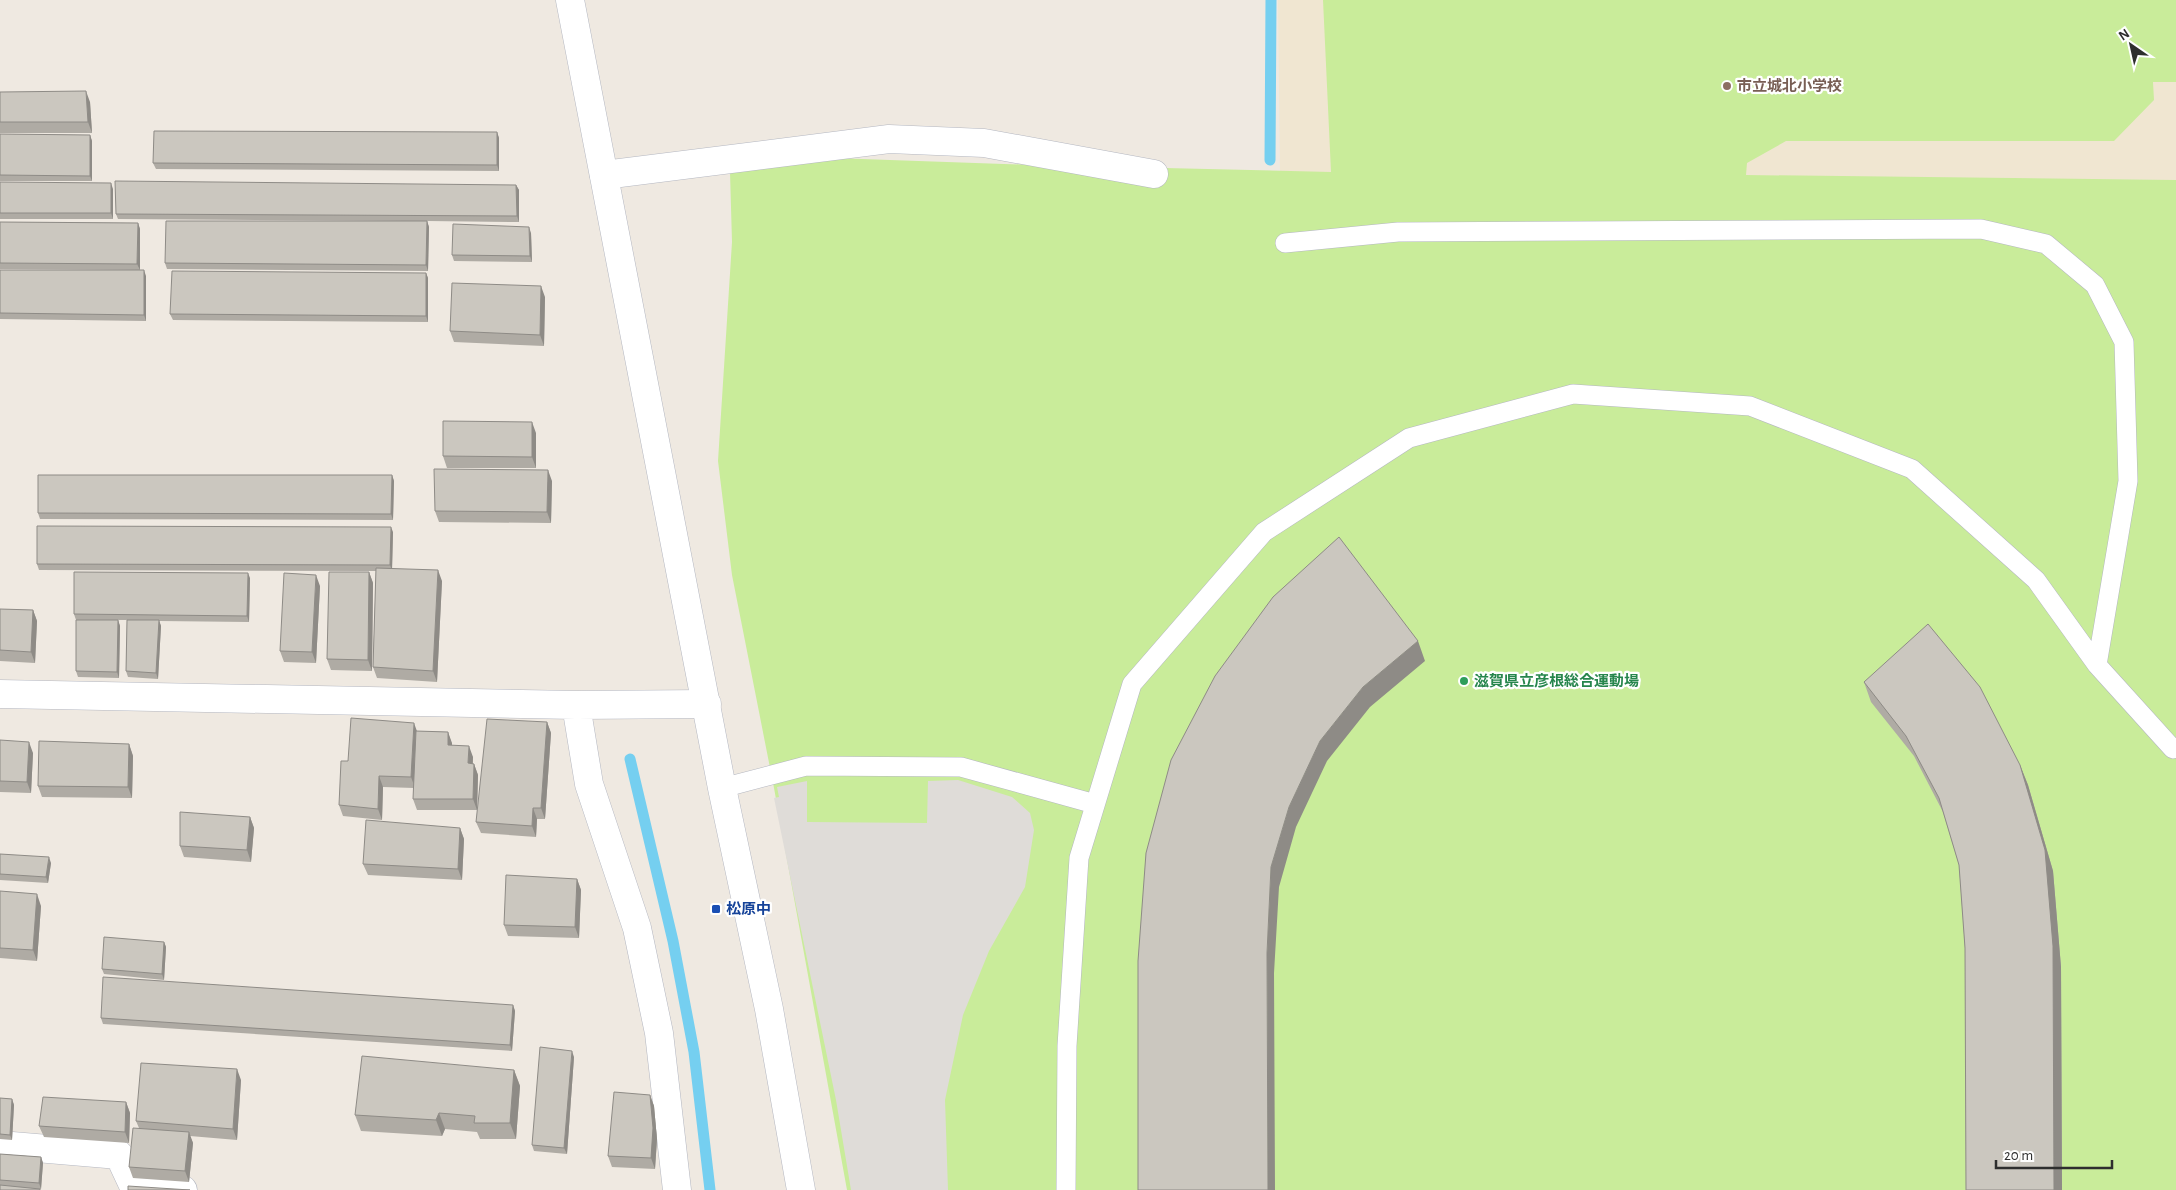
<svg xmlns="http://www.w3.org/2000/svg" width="2176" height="1190" font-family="'Alegreya Sans','Noto Sans JP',sans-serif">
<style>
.education{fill:#f0e6d1}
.pitch{fill:#c9ec9a}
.plaza{fill:#dfdcd8}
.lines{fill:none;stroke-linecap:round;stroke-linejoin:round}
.stream{stroke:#75cff0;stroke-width:11}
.lane-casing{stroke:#b4b7c1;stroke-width:20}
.street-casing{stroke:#b4b7c1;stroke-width:29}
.secondary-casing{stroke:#b4b7c1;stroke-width:29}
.lane{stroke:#fff;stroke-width:19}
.street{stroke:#fff;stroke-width:28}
.secondary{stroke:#fff;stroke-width:28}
.wall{fill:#afaba4}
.shaded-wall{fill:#8e8b86}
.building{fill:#cbc7bf;stroke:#8e8b86}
.education-dot{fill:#8d6e63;stroke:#fff;stroke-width:2}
.leisure-dot{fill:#2e9e5b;stroke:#fff;stroke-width:2}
.transit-dot{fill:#1a4fb4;stroke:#fff;stroke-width:2}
.labels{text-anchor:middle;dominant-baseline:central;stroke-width:4.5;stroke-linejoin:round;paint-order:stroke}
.education-label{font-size:15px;font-weight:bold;fill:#785e54;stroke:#fff;text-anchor:start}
.leisure-label{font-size:15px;font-weight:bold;fill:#27864d;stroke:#fff;text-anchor:start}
.transit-label{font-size:15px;font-weight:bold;fill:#164399;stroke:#fff;text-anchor:start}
</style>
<rect width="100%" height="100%" fill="#efe9e1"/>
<!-- education -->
<path class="education" d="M1278 0H2176V180L1280 172Z"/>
<!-- pitch -->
<path class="pitch" d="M1323 0H2176V82H2153L2154 100 2114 141H1786L1747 163 1746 175 2176 180V1190H847L774 788 732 575 718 461 732 242 730 172 745 155 1036 165 1331 172Z"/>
<!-- plaza -->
<path class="plaza" d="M958 780 1012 797 1030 813 1034 830 1025 887 989 951 963 1015 945 1100 948 1190H851L836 1100 774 798 779 797 777 787 807 781V822L927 823 928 781Z"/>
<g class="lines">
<!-- stream -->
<path class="stream" d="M1270 160 1271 0
M630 759 673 941 694 1052 710 1190"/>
<defs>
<path id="lane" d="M1285 243 1398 232 1981 229 2046 244 2095 285 2124 342 2128 481 2097 665
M722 788 806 766 961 767 1095 804
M1066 1190 1067 1046 1079 858 1132 684 1264 532 1409 438 1573 394 1750 406 1912 469 2036 580 2097 665 2173 749"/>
<path id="street" d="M604 175 889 139 984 143 1154 174
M0 694 576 705 707 704
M576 705 589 784 637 928 659 1033 677 1190
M0 1145 119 1155 133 1185 183 1190"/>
<path id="secondary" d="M570 0 722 788 769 1009 801 1190"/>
</defs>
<!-- lane casing -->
<use href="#lane" class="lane-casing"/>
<!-- street casing -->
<use href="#street" class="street-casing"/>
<!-- secondary casing -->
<use href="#secondary" class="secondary-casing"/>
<!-- lane -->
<use href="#lane" class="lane"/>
<!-- street -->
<use href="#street" class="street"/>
<!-- secondary -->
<use href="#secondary" class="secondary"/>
</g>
<!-- wall -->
<path class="wall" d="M0 92 90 102 92 133H0Z
M497 132 499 138V171L156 169 153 163Z
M0 134 90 135 92 141V181H0Z
M0 182 113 189V219H0Z
M516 185 519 190V222L427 221 429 227 428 271 167 269 165 263 406 221 118 219 116 214Z
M0 222 138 223 140 229V270L0 269Z
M531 233 532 262 454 261 452 255Z
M0 270 146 276V321L0 319Z
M426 273 428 278V322L173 320 170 314Z
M545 297 544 346 454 342 450 331Z
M536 433V468H447L443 456Z
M392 475 394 481 393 520 40 519 38 513Z
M552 481 551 523 439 522 435 511Z
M393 532 392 568 442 581 437 682 377 678 373 667 376 571 39 570 37 564Z
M369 572 373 583 372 671 331 670 327 659Z
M250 578 249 622 159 621 161 626 158 679 128 677 126 671 127 620H76L74 614Z
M320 586 316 663 284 662 280 651Z
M0 609 33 610 37 621 35 663 0 661Z
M118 620 120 626 119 678 78 677 76 671Z
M1864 682 2020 765 2028 785 2053 871 2061 967 2062 1190H1966L1965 948 1959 865 1943 812 1914 756 1871 702Z
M547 722 551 733 545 819H537L536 837 481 833 476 822Z
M417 731 448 732 452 745 473 757V764H474L478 775 477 810H417L413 799 414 788 383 787 382 820 343 816 339 805 348 761Z
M0 740 33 753 31 793 0 792Z
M129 744 133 756 132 798 42 797 38 786Z
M250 817 254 828 251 862 184 857 180 846Z
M460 828 464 839 462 880 368 875 363 864Z
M0 854 51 863 48 883 0 880Z
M577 879 581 890 579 938 508 936 504 925Z
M0 891 41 906 37 961 0 958Z
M164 942 166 947 164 980 104 974 102 969Z
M513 1005 515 1011 512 1051 103 1024 101 1018Z
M574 1057 567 1154 534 1151 532 1145Z
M514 1070 520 1086 516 1139H480L477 1132 445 1129 442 1136 361 1131 355 1115Z
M241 1080 237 1140 190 1136 193 1143 189 1182 133 1178 129 1167 139 1128 136 1121Z
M650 1095 654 1106 657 1139 655 1169 612 1167 608 1156Z
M0 1098 12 1099 14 1105 12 1140 0 1139Z
M126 1102 130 1113 129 1143 44 1137 39 1126Z
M0 1154 41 1157 43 1163 41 1189H34L0 1190Z"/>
<!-- shaded-wall -->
<path class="shaded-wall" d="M86 91 90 102 92 133 88 122Z
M497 132 499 138V171L497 165Z
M90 135 92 141V181L90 176Z
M111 183 113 189V219L111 213Z
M516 185 519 190V222L517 216Z
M427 221 429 227 428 271 426 265Z
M138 223 140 229V270L137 264Z
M529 227 531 233 532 262 530 256Z
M144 270 146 276V321L144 315Z
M426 273 428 278V322L426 316Z
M541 286 545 297 544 346 540 335Z
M532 422 536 433V468L532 457Z
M548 470 552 481 551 523 547 512Z
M392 475 394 481 393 520 391 514Z
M391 527 393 532 392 571 390 565Z
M438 570 442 581 437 682 433 671Z
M369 572 373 583 372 671 368 660Z
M248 573 250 578 249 622 247 616Z
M316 575 320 586 316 663 312 652Z
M33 610 37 621 35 663 31 652Z
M118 620 120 626 119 678 117 672Z
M159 620 161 626 158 679 156 673Z
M1418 641 1425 661 1370 707 1327 761 1296 827 1279 887 1274 973 1275 1190H1268L1267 953 1271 867 1289 807 1320 741 1363 687Z
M547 722 551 733 545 819 541 808Z
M414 723 418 734 415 788 411 777Z
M448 732 452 743V756L448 745Z
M29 742 33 753 31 793 27 782Z
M129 744 133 756 132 798 128 787Z
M469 746 473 757 472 774 468 763Z
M474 764 478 775 477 810 473 799Z
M2020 765 2028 785 2053 871 2061 967 2062 1190H2054Z
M379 776 383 787 382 820 378 809Z
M533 808 537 819 536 837 532 826Z
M250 817 254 828 251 862 247 850Z
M460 828 464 839 462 880 458 869Z
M49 857 51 863 48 883 46 877Z
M577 879 581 890 579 938 575 927Z
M37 894 41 906 37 961 33 950Z
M164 942 166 947 164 980 162 974Z
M513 1005 515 1011 512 1051 510 1045Z
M572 1051 574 1057 567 1154 564 1148Z
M237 1069 241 1080 237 1140 233 1129Z
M514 1070 520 1086 516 1139 510 1123Z
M650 1095 654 1106 657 1139 655 1169 651 1158Z
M12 1099 14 1105 12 1140 10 1135Z
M126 1102 130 1113 129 1143 125 1132Z
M439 1113 445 1129 442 1136 436 1120Z
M189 1132 193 1143 189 1182 185 1171Z
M41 1157 43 1163 41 1189 39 1183Z"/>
<!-- building -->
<path class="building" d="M86 91 88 122H0V92Z
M154 131 497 132V165L153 163Z
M0 134 90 135V176L0 175Z
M115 181 516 185 517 216 116 214Z
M0 182 111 183V213H0Z
M166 221H427L426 265 165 263Z
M0 222 138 223 137 264 0 263Z
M453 224 529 227 530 256 452 255Z
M0 270H144V315L0 313Z
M172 271 426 273V316L170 314Z
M452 283 541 286 540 335 450 331Z
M443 421 532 422V457L443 456Z
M434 469 548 470 547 512 435 511Z
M38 475H392L391 514 38 513Z
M37 526 391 527 390 565 37 564Z
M1339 537 1418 641 1363 687 1320 741 1289 807 1271 867 1267 953 1268 1190H1138V961L1146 853 1171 760 1215 676 1273 597Z
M376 568 438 570 433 671 373 667Z
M74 572 248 573 247 616 74 614Z
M329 572H369L368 660 327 659Z
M284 573 316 575 312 652 280 651Z
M0 609 33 610 31 652 0 650Z
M76 620H118L117 672 76 671Z
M127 620H159L156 673 126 671Z
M1928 624 1980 687 2020 765 2045 850 2053 946 2054 1190H1966L1965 948 1959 865 1939 798 1906 736 1864 682Z
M351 718 414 723 411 777 379 776 378 809 339 805 341 761H348Z
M487 719 547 722 541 808H533L532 826 476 822Z
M416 731 448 732V745L469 746 468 763 474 764 473 799H413Z
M0 740 29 742 27 782 0 781Z
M39 741 129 744 128 787 38 786Z
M180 812 250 817 247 850 180 846Z
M366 820 460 828 458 869 363 864Z
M0 854 49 857 46 877 0 874Z
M506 875 577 879 575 927 504 925Z
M0 891 37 894 33 950 0 948Z
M104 937 164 942 162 974 102 969Z
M103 977 513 1005 510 1045 101 1018Z
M540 1047 572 1051 564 1148 532 1145Z
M362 1056 514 1070 510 1123H474L475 1116 439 1113 436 1120 355 1115Z
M141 1063 237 1069 233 1129 136 1121Z
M614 1092 650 1095 653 1128 651 1158 608 1156Z
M43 1097 126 1102 125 1132 39 1126Z
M0 1098 12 1099 10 1135 0 1134Z
M133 1128 189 1132 185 1171 129 1167Z
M0 1154 41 1157 39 1183 0 1180Z
M0 1185 40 1189V1190H0Z
M128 1186 190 1190H128Z"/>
<!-- markers -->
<circle class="education-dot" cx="1727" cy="86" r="5"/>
<circle class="leisure-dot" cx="1464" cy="681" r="5"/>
<rect class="transit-dot" x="711" y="904" width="10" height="10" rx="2.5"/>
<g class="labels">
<!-- education labels -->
<g class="education-label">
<text x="1737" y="86">市立城北小学校</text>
</g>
<!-- leisure labels -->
<g class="leisure-label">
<text x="1474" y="681">滋賀県立彦根総合運動場</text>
</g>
<!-- transit labels -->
<g class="transit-label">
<text x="726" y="909">松原中</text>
</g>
</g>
<!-- north arrow -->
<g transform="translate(2131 45) rotate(326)" stroke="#ffffff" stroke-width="4" paint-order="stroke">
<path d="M0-4L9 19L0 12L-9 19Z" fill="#2e2e2e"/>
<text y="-8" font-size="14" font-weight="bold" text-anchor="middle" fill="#2e2e2e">N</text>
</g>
<!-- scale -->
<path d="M1996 1160v8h116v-8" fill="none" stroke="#2e2e2e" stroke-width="2.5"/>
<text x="2004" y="1160" font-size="15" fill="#2e2e2e" stroke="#ffffff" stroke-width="4" paint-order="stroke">20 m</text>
</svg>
